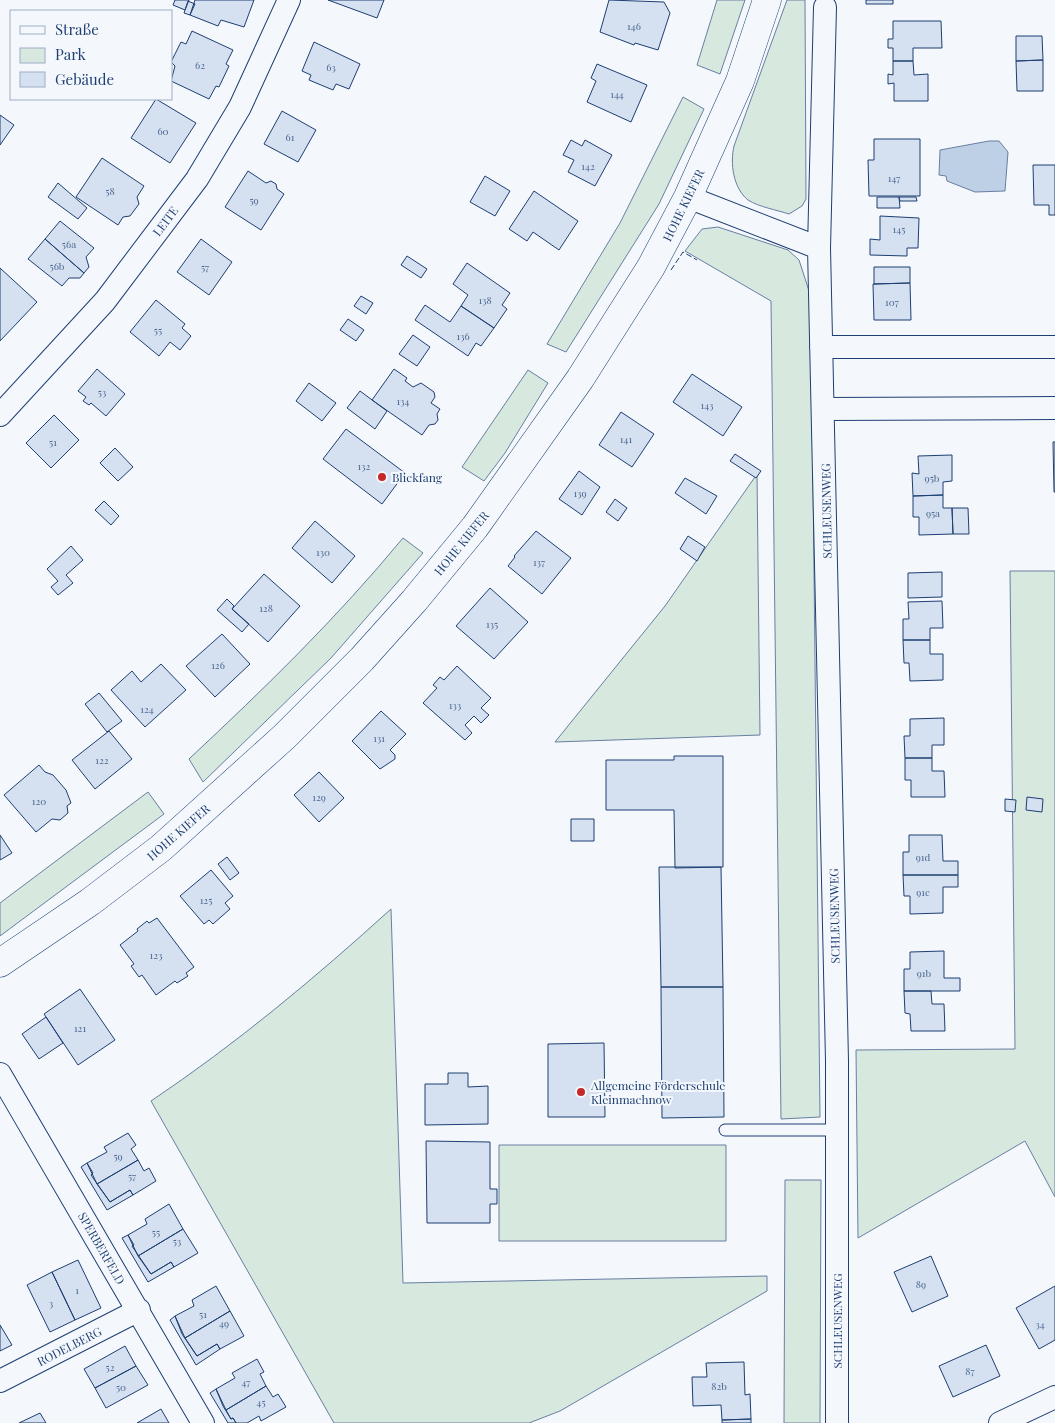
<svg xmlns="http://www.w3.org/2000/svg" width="1055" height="1423" font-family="'Playfair Display',serif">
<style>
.green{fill:#d7e8df;stroke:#687fa3}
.water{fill:#bed0e5;stroke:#687fa3}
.building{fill:#d5e0f0;stroke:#1d3f73}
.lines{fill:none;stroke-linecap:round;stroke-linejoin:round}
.lane-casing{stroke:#1d3f73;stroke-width:13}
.street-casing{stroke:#1d3f73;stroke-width:24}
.secondary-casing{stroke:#1d3f73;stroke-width:29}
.lane{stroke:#f4f7fb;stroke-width:11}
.street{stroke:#f4f7fb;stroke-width:22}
.secondary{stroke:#f4f7fb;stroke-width:28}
.fence{stroke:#1d3f73;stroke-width:1;stroke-dasharray:6 2.5;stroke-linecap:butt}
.poi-dot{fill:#c62828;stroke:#f4f7fb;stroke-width:2}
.labels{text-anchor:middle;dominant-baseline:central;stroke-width:4;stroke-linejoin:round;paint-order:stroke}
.number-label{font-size:10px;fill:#4b6792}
.street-label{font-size:12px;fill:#1d3f73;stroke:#f4f7fb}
.poi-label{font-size:12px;fill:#1d3f73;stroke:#f4f7fb;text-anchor:start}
</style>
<rect width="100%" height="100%" fill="#f4f7fb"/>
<!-- green -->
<path class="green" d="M717 0H745L720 74 697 65Z
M787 0H805L806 199 802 206 789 214C777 210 759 207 748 200 733 188 730 163 734 146Z
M683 97 704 109 659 204 566 352 547 344 620 223Z
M718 227 788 250 799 260 811 297 820 1117 781 1119 771 301 685 251 702 229Z
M528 370 548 383 505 453 484 481 462 467Z
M757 474 760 735 555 742 665 606Z
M403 538 423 553 331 658 203 782 189 759C266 687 336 619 403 538Z
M1010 571H1055V1197L1025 1141 858 1238 856 1050 1015 1049Z
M148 792 164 814 0 936V903Z
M391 909 403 1283 767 1276V1291L560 1411 529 1423H334L151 1101C236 1044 315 978 391 909Z
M499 1145H726V1241H499Z
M785 1180H821L820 1423H784Z"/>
<!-- water -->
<path class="water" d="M989 141H999L1008 152 1005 191 975 192 947 181 946 176 939 175 940 150Z"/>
<!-- building -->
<path class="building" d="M175 0H189L185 10 173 5Z
M195 0H254L244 27 221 20 218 26 190 15Z
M328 0H384L377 18Z
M609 0 664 2 670 13 658 50 635 43 634 45 600 32Z
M866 0H893V4H866Z
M188 1 195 4 190 15 184 13Z
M893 21H941L942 48H913V61H893V48H888V39H893Z
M192 31 233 50 226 64 229 66 219 87 216 86 209 99 171 81 175 66 171 62 181 42 186 44Z
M1016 36H1042L1043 60 1016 61Z
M314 42 360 64 349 89 336 84 333 90 309 80 311 75 302 71Z
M1043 60V91H1017L1016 61Z
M893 61H913L914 75 928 74V101H894V83L888 84V74L893 75Z
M597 64 647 85 631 122 587 102 596 81 591 78Z
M156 99 196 123 170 163 131 138Z
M282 111 316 130 298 162 264 144Z
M0 115 14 125 0 145Z
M874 139H920V196H869L868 160H874Z
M571 140 582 146 585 140 612 155 595 186 568 172 574 160 563 155Z
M102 158 144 186 137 197 139 204 130 216 123 217 118 225 76 197Z
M1033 165H1055V215H1049V205H1034Z
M248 171 266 183 271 181 276 184 277 189 284 194 261 230 225 207Z
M485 176 510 191 495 216 470 202Z
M58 183 87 208 78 219 48 197Z
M534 191 578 221 559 250 533 232 527 241 509 229Z
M877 197H899L900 208H877Z
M899 197H916L917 201H900Z
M880 216 919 218 918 248H907V256L870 255V239L880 240Z
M60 221 94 248 86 257 89 267 84 273 45 239Z
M45 239 84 273 80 278H69L62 286 28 259Z
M201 239 232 262 209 295 177 272Z
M407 256 427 269 421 278 401 265Z
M467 263 510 293 502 305 507 309 494 328 461 306 468 295 453 284Z
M874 267H910V283L874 284Z
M0 268 37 302 0 341Z
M910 283 911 320H874L873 284Z
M361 296 373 303 366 314 354 306Z
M156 300 185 324 182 328 191 336 180 350 170 342 159 356 130 332Z
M425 305 450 322 461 306 494 328 481 346 476 343 468 356 415 320Z
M348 319 364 330 356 341 340 330Z
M413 335 430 347 417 366 399 354Z
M97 369 125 394 106 416 91 403 89 405 83 401 86 397 78 391Z
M394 369 407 378 405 381 413 387 421 383 434 392 435 397 431 403 440 409 437 414 438 420 435 424 429 425 422 435 372 400Z
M692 374 742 407 723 436 673 402Z
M309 383 336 403 322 421 296 401Z
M360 391 387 411 375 429 347 408Z
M621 412 654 434 632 467 599 445Z
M54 415 79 440 51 468 26 443Z
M346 429 405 473 382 504 323 459Z
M1053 442H1055V492H1054Z
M115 448 133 467 118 481 100 463Z
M735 454 761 471 756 478 730 461Z
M952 455V481L943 482V495L913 496 912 473 919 474 918 456Z
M579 471 600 487 582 515 559 499Z
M685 478 717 496 706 514 675 493Z
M943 495V508H952L953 534 919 535V517H913V496Z
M615 499 627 508 618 521 606 512Z
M104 501 119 516 111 525 95 510Z
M952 508H968L969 534H953Z
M315 521 355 556 332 583 292 548Z
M536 531 571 558 542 594 508 566 515 557 514 556Z
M688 536 705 547 697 561 680 549Z
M71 546 83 560 66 575 73 583 58 595 51 587 58 581 47 569Z
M942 572V597L908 598V573Z
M264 574 300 606 268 642 232 609Z
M490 588 528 622 494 659 456 626Z
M227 599 234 606 232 609 249 624 242 632 217 610Z
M942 601 943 628H930V640H903V619H909L908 602Z
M222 634 250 664 215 697 186 666Z
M903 640H930V654H943V680L910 681 909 663H904Z
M161 664 186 690 145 727 111 690 132 671 141 682Z
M457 666 491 698 481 708 489 715 481 723 474 716 465 725 472 733 465 740 423 703 437 688 433 685 440 677 444 680Z
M99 693 122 721 107 732 85 704Z
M381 711 406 734 390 750 395 755V759L380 769 352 741Z
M944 718V745H932V758H905L904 736H910V719Z
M109 731 132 759 95 789 72 760Z
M674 756H723V867L675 868 674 810H606V760H674Z
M905 758H932V771H944L945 797H911V780H905Z
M39 765 45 772 53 775 66 790 71 803 67 806 68 813 60 820 52 819 36 832 4 795Z
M319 772 344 798 319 822 294 795Z
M1027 797 1043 799 1042 812 1026 810Z
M1005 799 1016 800 1015 812 1005 811Z
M571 819H594V841H571Z
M0 835 12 853 0 860Z
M909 835H942L943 861H958V875H903V852H909Z
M227 857 239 873 230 880 218 864Z
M659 867H721L723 987H661Z
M211 870 233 896 225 903 230 909 213 924 209 920 204 924 180 896Z
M903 875H958V887H943V913L910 914V896H904Z
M157 918 194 967 186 973 188 976 177 983 175 981 156 995 142 975 139 977 131 966 134 964 120 945 138 931 137 929 147 921 149 923Z
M944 951V978H960V991H904V969H910V952Z
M661 987H723L724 1117 662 1118Z
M80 989 115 1040 78 1065 44 1014Z
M904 991H931L932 1004H944L945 1031H911L910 1014 905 1013Z
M46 1017 63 1043 39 1059 22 1034Z
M604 1043 605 1117H548V1044Z
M448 1073H468V1087L488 1086V1124L425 1125V1084H448Z
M128 1133 136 1145 131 1149 138 1160 97 1184 87 1163 107 1152 104 1147Z
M426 1141 490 1142V1189H497V1204H490V1223H427Z
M138 1160 144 1171 149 1168 156 1181 133 1195 130 1190 110 1202 97 1184Z
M87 1163 93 1173 91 1175 110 1202 130 1190 133 1195 107 1210 81 1167Z
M169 1204 183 1229 138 1256 128 1235 147 1224 145 1219Z
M183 1229 198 1253 174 1267 171 1262 151 1274 138 1256Z
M128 1235 134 1245 132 1246 151 1274 171 1262 174 1267 148 1282 122 1238Z
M931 1256 948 1296 912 1312 894 1272Z
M78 1260 101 1308 75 1320 52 1272Z
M52 1272 75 1320 50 1332 27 1285Z
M216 1286 230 1311 185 1338 175 1316 194 1306 192 1300Z
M1055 1286V1340L1039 1349 1016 1308Z
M230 1311 244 1336 220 1349 217 1344 197 1356 185 1338Z
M175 1316 182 1334 197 1356 217 1344 220 1349 196 1365 170 1320Z
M0 1325 12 1345 0 1351Z
M986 1345 1000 1376 953 1397 939 1366Z
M125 1346 136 1366 95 1388 84 1369Z
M257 1359 264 1372 260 1374 266 1386 226 1410 216 1389 235 1378 232 1373Z
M744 1362 745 1395 750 1394 751 1419 722 1420 721 1405 693 1406 692 1377H707L706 1363Z
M136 1366 148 1385 106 1408 95 1388Z
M266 1386 273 1397 278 1394 286 1407 261 1421 259 1416 247 1423H236L233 1418 231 1419 226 1410Z
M216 1389 223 1406 231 1419 233 1418 236 1423H228L210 1393Z
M161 1409 169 1423H137Z
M40 1413 46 1423H19Z
M751 1419V1423H722V1420Z"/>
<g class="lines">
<defs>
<path id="lane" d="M725 1130H837"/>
<path id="street" d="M825 7 819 248 837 1061V1423
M688 197 819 248
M821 347H1055
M824 409 1055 408
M0 415 105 301 197 179 240 107 289 0
M0 1074 203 1423
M0 1381 139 1310
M1000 1423 1055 1397"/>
<path id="secondary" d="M0 963 90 902 161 848 285 736 362 659 414 601 475 527 580 379 651 267 688 197 740 81 767 0"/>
</defs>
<!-- lane casing -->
<use href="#lane" class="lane-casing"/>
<!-- street casing -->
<use href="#street" class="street-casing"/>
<!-- secondary casing -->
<use href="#secondary" class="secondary-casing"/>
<!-- lane -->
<use href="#lane" class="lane"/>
<!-- street -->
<use href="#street" class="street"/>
<!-- secondary -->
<use href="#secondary" class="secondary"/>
<!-- fence -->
<path class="fence" d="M671 270 683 252 697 260"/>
</g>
<!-- markers -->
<g class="poi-dot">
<circle cx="382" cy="477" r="5"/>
<circle cx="581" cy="1092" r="5"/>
</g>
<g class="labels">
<!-- number labels -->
<g class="number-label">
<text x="634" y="26">146</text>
<text x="200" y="65">62</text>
<text x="331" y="67">63</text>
<text x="617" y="94">144</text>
<text x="163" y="131">60</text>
<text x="290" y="137">61</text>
<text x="588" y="166">142</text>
<text x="894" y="178">147</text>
<text x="110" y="191">58</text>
<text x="254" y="200">59</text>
<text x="899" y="229">145</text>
<text x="69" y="244">56a</text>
<text x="57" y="266">56b</text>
<text x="205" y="267">57</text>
<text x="485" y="300">138</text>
<text x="892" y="302">107</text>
<text x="158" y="330">55</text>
<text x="463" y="336">136</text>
<text x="102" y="392">53</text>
<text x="403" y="401">134</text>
<text x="707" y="405">143</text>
<text x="626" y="439">141</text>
<text x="53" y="442">51</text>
<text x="364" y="466">132</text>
<text x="932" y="478">95b</text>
<text x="580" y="493">139</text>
<text x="933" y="513">95a</text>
<text x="323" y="552">130</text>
<text x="539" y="562">137</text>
<text x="266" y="608">128</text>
<text x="492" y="624">135</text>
<text x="218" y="665">126</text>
<text x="455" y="705">133</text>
<text x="147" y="709">124</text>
<text x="379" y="738">131</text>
<text x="102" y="760">122</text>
<text x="319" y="797">129</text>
<text x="39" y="801">120</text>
<text x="923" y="857">91d</text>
<text x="923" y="892">91c</text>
<text x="206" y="900">125</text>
<text x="156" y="955">123</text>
<text x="924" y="973">91b</text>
<text x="80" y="1028">121</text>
<text x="118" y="1156">59</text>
<text x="132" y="1176">57</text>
<text x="156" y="1232">55</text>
<text x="177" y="1241">53</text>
<text x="921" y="1284">89</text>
<text x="77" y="1290">1</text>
<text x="51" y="1303">3</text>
<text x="203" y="1314">51</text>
<text x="224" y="1323">49</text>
<text x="1040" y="1324">34</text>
<text x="110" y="1367">52</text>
<text x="970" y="1371">87</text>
<text x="246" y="1382">47</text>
<text x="719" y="1386">82b</text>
<text x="121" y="1387">50</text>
<text x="261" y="1402">45</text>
</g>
<!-- street labels -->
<g class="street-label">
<text transform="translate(683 205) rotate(-64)">HOHE KIEFER</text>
<text transform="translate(165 221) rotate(-53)">LEITE</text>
<text transform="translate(826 511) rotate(-91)">SCHLEUSENWEG</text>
<text transform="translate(461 543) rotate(-51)">HOHE KIEFER</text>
<text transform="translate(178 832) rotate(-41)">HOHE KIEFER</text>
<text transform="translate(834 916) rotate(-91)">SCHLEUSENWEG</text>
<text transform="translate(102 1248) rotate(60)">SPERBERFELD</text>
<text transform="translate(837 1321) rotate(-90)">SCHLEUSENWEG</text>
<text transform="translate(69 1346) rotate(-27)">RODELBERG</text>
</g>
<!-- poi labels -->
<g class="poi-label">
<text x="392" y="477">Blickfang</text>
<text x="591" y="1085">Allgemeine Förderschule<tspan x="591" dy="14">Kleinmachnow</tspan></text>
</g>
</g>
<!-- legend -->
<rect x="10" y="10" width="162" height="90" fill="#f4f7fb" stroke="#9eadc5"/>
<rect x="20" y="26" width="25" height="8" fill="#f4f7fb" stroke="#9eadc5"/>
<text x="55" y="35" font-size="15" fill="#1d3f73">Straße</text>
<rect x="20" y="48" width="25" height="15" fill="#d7e8df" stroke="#9eadc5"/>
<text x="55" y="60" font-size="15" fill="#1d3f73">Park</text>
<rect x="20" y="72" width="25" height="15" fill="#d5e0f0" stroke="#9eadc5"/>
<text x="55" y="85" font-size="15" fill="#1d3f73">Gebäude</text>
</svg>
